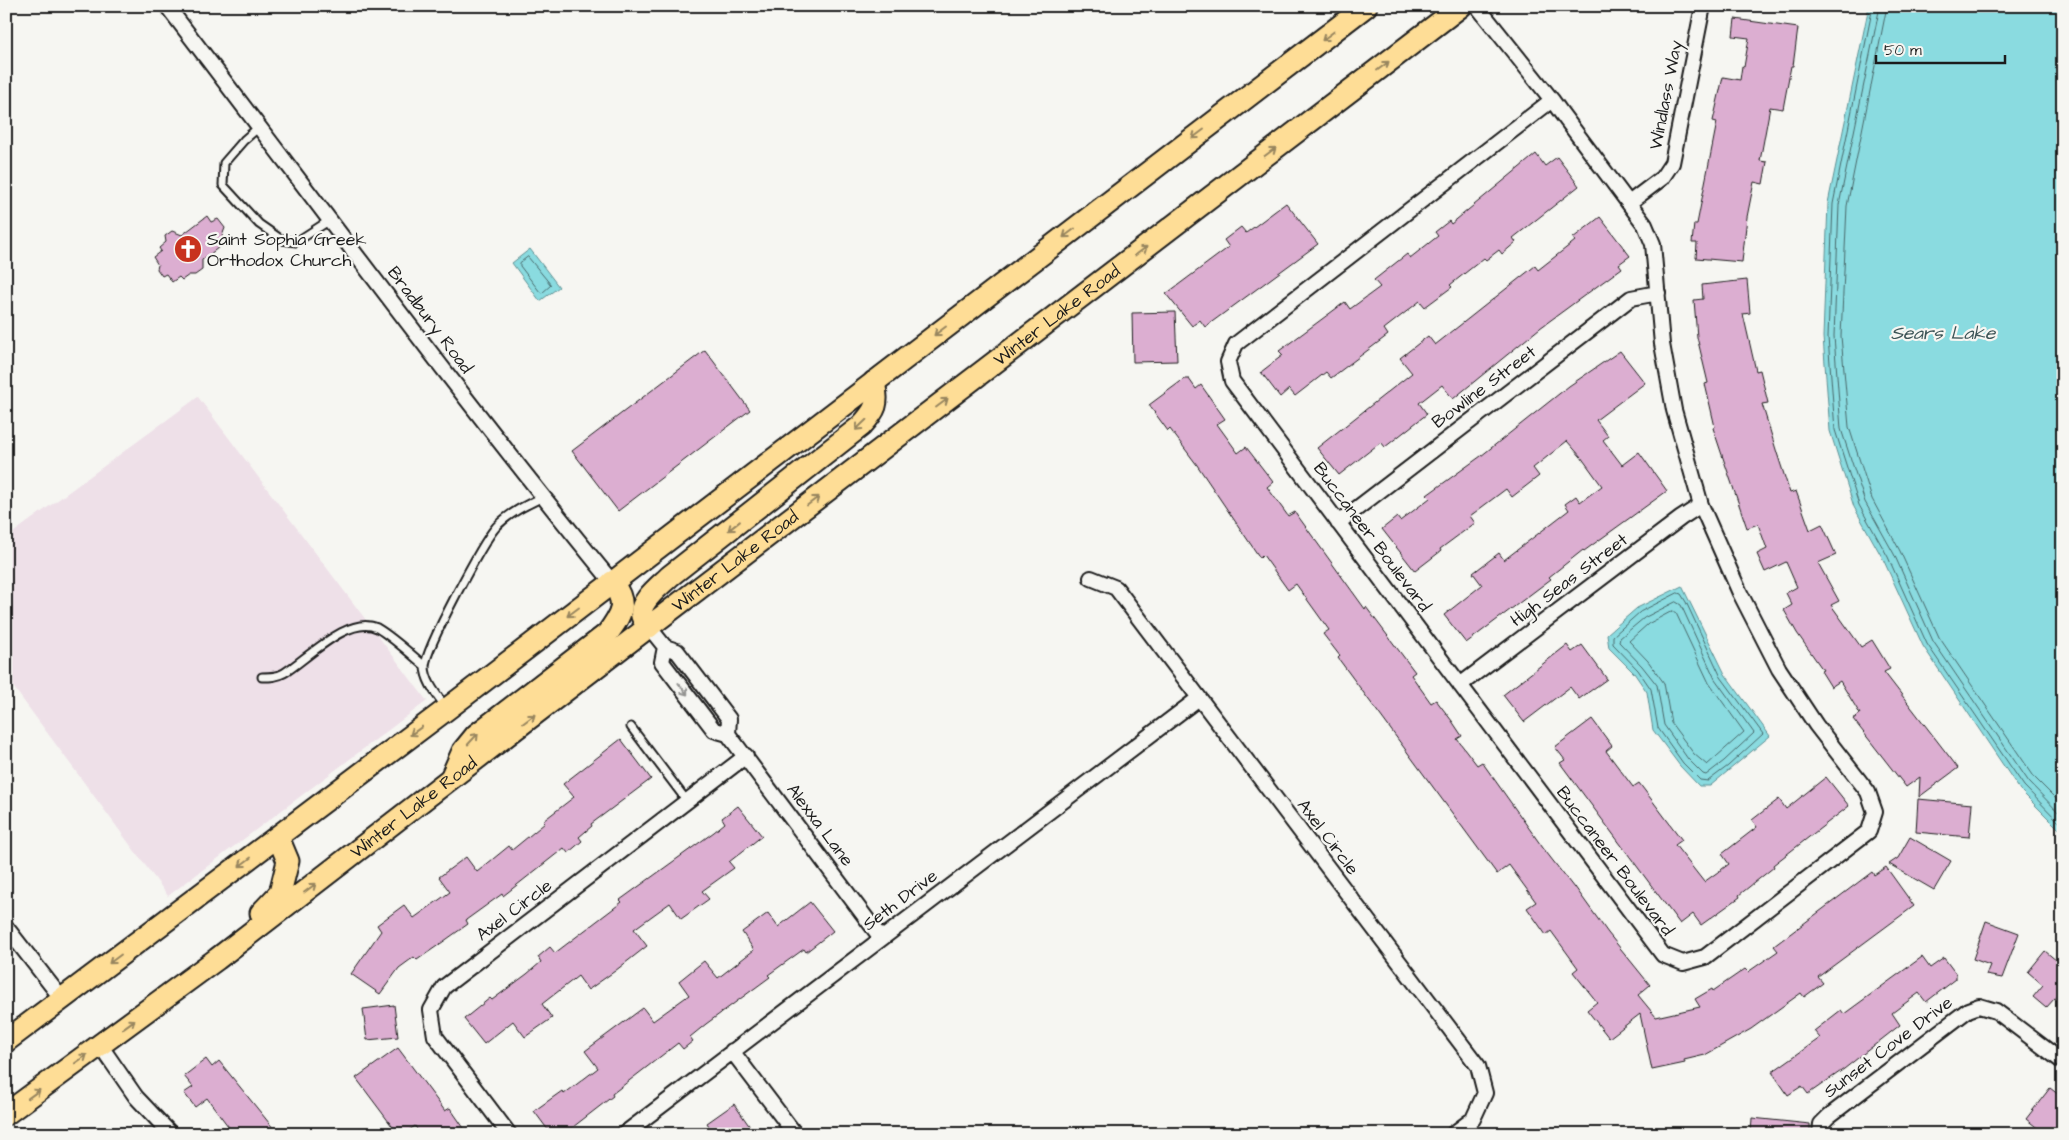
<svg xmlns="http://www.w3.org/2000/svg" width="2069" height="1140" font-family="'Architects Daughter',sans-serif">
<style>
.built{fill:#eee0e8}
.water{fill:#8adbe0;stroke:#5e8f92}
.lines{fill:none;stroke-linecap:round;stroke-linejoin:round}
.shore{stroke:#48686a;stroke-width:1}
.building{fill:#dcaed1;stroke:#1c1c1c}
.service-casing{stroke:#1c1c1c;stroke-width:11}
.minor-casing{stroke:#1c1c1c;stroke-width:18}
.primary-casing{stroke:#1c1c1c;stroke-width:25}
.service{stroke:#f6f6f2;stroke-width:7}
.minor{stroke:#f6f6f2;stroke-width:14}
.primary{stroke:#fedd96;stroke-width:21}
.oneway{stroke:#98865f}
.oneway2{stroke:#949492}
.labels{text-anchor:middle;dominant-baseline:central;stroke-width:4.5;stroke-linejoin:round;paint-order:stroke}
.street-label{font-size:18px;fill:#1c1c1c;stroke:#f6f6f2}
.poi-label{font-size:18px;fill:#1c1c1c;stroke:#f6f6f2;text-anchor:start}
.water-label{font-size:19px;font-style:italic;fill:#3d5557;stroke:#f6f6f2}
</style>
<rect width="100%" height="100%" fill="#f6f6f2"/>
<filter id="ink" filterUnits="userSpaceOnUse"><feTurbulence type="fractalNoise" baseFrequency=".02" numOctaves="2"/><feDisplacementMap in="SourceGraphic" scale="10" xChannelSelector="R" yChannelSelector="G"/><feConvolveMatrix kernelMatrix="1 2 1 2 8 2 1 2 1" color-interpolation-filters="sRGB"/></filter>
<g filter="url(#ink)">
<!-- built -->
<path class="built" d="M198 397 427 701 168 896 6 677V538Z"/>
<!-- water -->
<path class="water" d="M1869 6H2063V833L2020 790 1923 646 1883 559 1854 507 1830 431 1823 337 1828 203Z
M530 249 559 287 540 301 512 263Z
M1682 586 1725 674 1770 736 1710 786H1699L1680 766 1653 730 1647 692 1634 673 1609 648 1607 634 1637 608Z"/>
<g class="lines">
<!-- shore -->
<path class="shore" d="M1873 6 1833 204 1828 337 1835 430 1859 505 1888 557 1927 644 2024 786 2063 826
M1880 6 1839 205 1834 336 1841 429 1865 502 1894 554 1933 641 2029 782 2063 817
M1887 6 1847 206 1841 336 1849 427 1872 499 1900 551 1939 637 2035 778 2063 806
M528 257 551 285 542 293 540 292 520 266V263Z
M1678 593 1681 594 1686 602 1721 677 1763 734 1728 766 1708 781 1700 780 1683 763 1658 728 1651 689 1638 670 1613 644V636L1640 612Z
M1676 602 1681 605 1715 679 1754 733 1724 761 1706 775 1703 774 1688 759 1664 725 1657 685 1642 666 1619 642 1620 638 1644 618Z
M1673 611 1676 613 1709 683 1744 732 1707 765 1694 754 1671 723 1664 683 1648 661 1629 641 1648 624Z"/>
</g>
<!-- building -->
<path class="building" d="M1735 19 1798 28 1793 66H1791L1783 109 1770 107 1760 161 1767 162 1763 184 1754 182 1747 217 1742 262 1696 258 1697 243H1692L1694 224H1697L1717 122 1713 121 1723 77 1740 80 1742 66 1744 67 1749 38 1733 36Z
M1536 154 1545 166 1557 157 1579 186 1513 238 1516 242 1502 254 1499 250 1486 260 1484 258 1450 285 1452 287 1425 307 1420 301 1384 329 1388 335 1331 378 1326 372 1295 396 1289 389 1280 397 1261 372 1283 355 1279 351 1345 302 1350 309 1380 287 1374 280 1407 254 1410 258 1438 236 1435 232 1449 221 1451 224Z
M1286 203 1318 244 1205 327 1200 320 1192 326 1166 294 1229 247 1224 240 1241 227 1246 233Z
M207 216 211 222 218 219 225 228 222 236 226 242 202 260V270L195 275H189L182 280 179 277 172 282 166 274 162 276 157 269 158 265 153 257 161 251 159 248 166 242 165 236 172 231 182 235Z
M1600 217 1630 256 1619 264 1622 268 1540 328 1453 399 1442 385 1419 403 1427 414 1385 447 1381 442 1339 475 1317 448 1412 373 1400 358 1428 336 1435 345 1535 266 1538 270 1575 241 1573 238Z
M1747 280 1750 313 1743 314 1756 371 1760 370 1768 403 1762 404 1777 453 1790 493 1796 491 1810 530 1822 524 1836 555 1818 563 1839 601 1831 605 1861 647 1872 640 1890 669 1884 672 1958 768 1919 797 1920 777 1906 787 1853 719 1860 714 1840 681 1831 687 1821 671 1823 670 1797 633 1784 610 1792 605 1786 593 1797 587 1786 562 1765 572 1757 554 1767 549 1758 524 1747 528 1721 452 1713 428 1715 427 1705 384 1708 383 1697 337 1694 300 1703 299 1702 285Z
M1175 312 1177 361 1133 362 1132 313Z
M705 350 750 410 618 511 572 451Z
M1620 351 1645 383 1596 420 1608 436 1603 440 1622 465 1639 452 1667 491 1584 551 1583 550 1549 577 1551 579 1466 643 1444 615 1482 585 1473 573 1499 553 1504 560 1569 510 1565 504 1576 496 1580 502 1602 486 1581 457 1567 441 1533 468 1539 476 1512 497 1506 489 1470 516 1475 523 1440 549 1441 551 1415 571 1382 529 1397 517 1400 521 1430 498 1427 495 1481 456 1569 386Z
M1184 379H1189L1196 389 1201 385 1225 419 1217 424 1238 453 1246 447 1273 482 1267 487 1288 516 1295 512 1365 609 1366 607 1415 672 1411 675 1431 703 1436 700 1452 721 1462 736 1457 739 1477 765 1482 762 1543 848 1574 888 1575 887 1608 933 1650 985 1638 995 1656 1017 1700 1007 1695 999 1712 989 1713 991 1745 969 1748 972 1778 951 1774 946 1872 872 1874 875 1886 867 1914 906 1818 977 1823 983 1804 997 1801 993 1751 1029 1705 1055 1684 1060 1685 1063 1652 1070 1640 1014 1609 1038 1587 1010 1597 1002 1573 972 1578 968 1551 931 1546 935 1527 908 1536 902 1509 865 1497 874 1338 658 1340 656 1323 634 1329 630 1296 584 1288 590 1263 555 1260 558 1197 465 1170 429 1168 431 1149 405Z
M1567 645 1572 652 1582 645 1607 679 1579 699 1570 687 1524 722 1503 695Z
M1592 719 1612 746 1606 751 1633 787 1639 783 1682 840 1675 845 1704 882 1729 864 1722 854 1757 827 1752 820 1779 799 1786 809 1826 777 1849 806 1773 865 1774 867 1739 895 1740 897 1701 925 1693 914 1680 924 1560 763 1565 760 1555 747Z
M621 739 651 779 591 824 592 826 579 837 582 841 568 853 564 848 503 896 502 894 466 920 468 924 440 944 417 960 414 957 399 968 380 994 351 974 381 931 377 925 404 905 414 918 450 892 439 877 466 857 477 872 509 846 512 850 545 823 543 821 574 797 563 784Z
M1918 799 1972 804 1969 837 1916 832Z
M738 806 762 836 729 862 734 868 702 891 709 899 681 919 670 903 634 929 647 946 615 971 588 990 578 976 542 1004 552 1018 525 1037 513 1021 484 1044 464 1019 490 998 492 1000 527 974 541 962 538 957 550 947 555 953 622 902 620 900 714 832 725 823 722 818Z
M1910 837 1951 861 1934 890 1889 864 1898 858Z
M810 902 833 931 806 952 804 949 768 975 770 977 706 1024 690 1037 693 1041 683 1049 678 1043 612 1094 613 1096 564 1134H551L534 1111 562 1091 564 1094 598 1068 585 1051 643 1008 653 1021 689 995 679 981 704 961 718 978 754 950 742 932 768 913 778 927Z
M1986 921 2019 933 2002 978 1986 975 1990 965 1973 959Z
M2045 951 2063 966V989L2046 1008 2033 997 2043 985 2028 972Z
M1922 957 1930 968 1944 958 1956 974V979L1926 1002 1919 993 1892 1013 1900 1025 1844 1069 1808 1094 1802 1086 1788 1095 1772 1072 1820 1038 1814 1031 1841 1010 1844 1014Z
M394 1005 398 1037 367 1040 363 1009Z
M398 1048 445 1111 450 1108 468 1134H420L415 1126 404 1134H398L356 1078Z
M206 1059 212 1067 219 1061 278 1134H234L207 1098 195 1107 184 1093 193 1087 184 1076Z
M2050 1088 2063 1098 2056 1108 2063 1113V1125L2056 1134H2045L2026 1119Z
M734 1104 755 1134H714L707 1123Z
M1752 1118 1810 1124V1134H1751Z"/>
<g class="lines">
<defs>
<path id="service" d="M259 127 244 140 224 163 223 185 259 224 282 240 296 242 330 220
M262 677C270 677 277 677 284 673 306 660 349 614 377 628 391 636 412 655 425 666
M445 706C437 695 425 681 425 666 426 648 482 543 496 527 509 513 526 505 543 497
M631 727 687 801"/>
<path id="minor" d="M167 6C315 199 458 394 612 582
M1477 6 1552 100 1562 114 1645 225 1653 244 1662 344 1674 410 1701 505 1740 593 1779 669 1816 725 1868 792 1875 812 1869 831 1705 957 1683 963 1663 955 1232 381 1228 362 1236 344 1552 100
M1629 203 1662 178 1672 163 1703 6
M1338 523 1631 298 1658 293
M1091 578 1116 588 1478 1066 1485 1093 1473 1119 1453 1134
M649 627 665 647 677 651 729 719 728 734
M665 647 662 662 714 730 728 734 881 938
M1460 685 1681 518 1701 505
M6 927 62 999
M100 1045 136 1097 171 1134
M732 1051 795 1134
M509 1134 435 1036 431 1010 444 987 746 756
M624 1134 1199 698
M1820 1134 1821 1124 1829 1116 1968 1010 1979 1006 1996 1011 2063 1062"/>
<g id="primary">
<path d="M649 627C647 624 643 620 642 616 638 602 661 585 670 576L861 426C876 410 879 404 874 382"/>
<path d="M451 778 463 751 476 735 607 634C622 614 628 604 612 582"/>
<path d="M261 913 280 893 288 861 278 837"/>
<path d="M6 1041 447 709 1366 6"/>
<path id="s1" d="M6 1114 217 959 498 742 1461 6"/>
</g>
</defs>
<!-- service casing -->
<use href="#service" class="service-casing"/>
<!-- minor casing -->
<use href="#minor" class="minor-casing"/>
<!-- primary casing -->
<use href="#primary" class="primary-casing"/>
<!-- service -->
<use href="#service" class="service"/>
<!-- minor -->
<use href="#minor" class="minor"/>
<!-- primary -->
<use href="#primary" class="primary"/>
</g>
<!-- one-way arrows -->
<defs><path id="oneway-shaft" d="M-6 0H5M1.5-3L5.5 0L1.5 3" fill="none" stroke-width="1.6" stroke-linecap="round" stroke-linejoin="round" transform="scale(1.25)"/></defs>
<g class="oneway">
<use href="#oneway-shaft" transform="translate(1328 36) rotate(143)"/>
<use href="#oneway-shaft" transform="translate(1383 66) rotate(-37)"/>
<use href="#oneway-shaft" transform="translate(1198 134) rotate(143)"/>
<use href="#oneway-shaft" transform="translate(1270 152) rotate(-37)"/>
<use href="#oneway-shaft" transform="translate(1069 233) rotate(143)"/>
<use href="#oneway-shaft" transform="translate(1141 251) rotate(-37)"/>
<use href="#oneway-shaft" transform="translate(940 331) rotate(143)"/>
<use href="#oneway-shaft" transform="translate(942 403) rotate(-37)"/>
<use href="#oneway-shaft" transform="translate(861 425) rotate(136)"/>
<use href="#oneway-shaft" transform="translate(813 501) rotate(-37)"/>
<use href="#oneway-shaft" transform="translate(734 526) rotate(142)"/>
<use href="#oneway-shaft" transform="translate(573 612) rotate(143)"/>
<use href="#oneway-shaft" transform="translate(529 719) rotate(-37)"/>
<use href="#oneway-shaft" transform="translate(416 731) rotate(144)"/>
<use href="#oneway-shaft" transform="translate(473 739) rotate(-47)"/>
<use href="#oneway-shaft" transform="translate(245 862) rotate(143)"/>
<use href="#oneway-shaft" transform="translate(310 888) rotate(-37)"/>
<use href="#oneway-shaft" transform="translate(115 959) rotate(143)"/>
<use href="#oneway-shaft" transform="translate(129 1024) rotate(-36)"/>
<use href="#oneway-shaft" transform="translate(81 1059) rotate(-36)"/>
<use href="#oneway-shaft" transform="translate(34 1094) rotate(-36)"/>
</g>
<use class="oneway2" href="#oneway-shaft" transform="translate(683 689) rotate(52)"/>
</g>
<!-- icons -->
<defs>
<symbol id="church-disc" viewBox="-11 -11 22 22"><circle r="9.5" fill="#c8321e" stroke="#f6f6f2"/><path d="M-1.2-6h2.4v3.5h3.3v2.4h-3.3V6h-2.4V-.1h-3.3v-2.4h3.3Z" fill="#fff"/></symbol>
</defs>
<g fill-rule="evenodd">
<use href="#church-disc" x="172" y="233" width="32" height="32"/>
</g>
<g class="labels">
<!-- street labels -->
<g class="street-label">
<text transform="translate(1666 95) rotate(-79)">Windlass Way</text>
<text stroke="none"><textPath href="#s1" startOffset="1320">Winter Lake Road</textPath></text>
<text transform="translate(430 320) rotate(53)">Bradbury Road</text>
<text transform="translate(1484 387) rotate(-37)">Bowline Street</text>
<text transform="translate(1372 537) rotate(53)">Buccaneer Boulevard</text>
<text stroke="none"><textPath href="#s1" startOffset="915">Winter Lake Road</textPath></text>
<text transform="translate(1569 580) rotate(-37)">High Seas Street</text>
<text stroke="none"><textPath href="#s1" startOffset="510">Winter Lake Road</textPath></text>
<text transform="translate(820 825) rotate(53)">Alexxa Lane</text>
<text transform="translate(1328 837) rotate(53)">Axel Circle</text>
<text transform="translate(1615 861) rotate(53)">Buccaneer Boulevard</text>
<text transform="translate(900 900) rotate(-37)">Seth Drive</text>
<text transform="translate(514 910) rotate(-37)">Axel Circle</text>
<text transform="translate(1888 1047) rotate(-37)">Sunset Cove Drive</text>
</g>
<!-- poi labels -->
<g class="poi-label">
<text x="207" y="239">Saint Sophia Greek<tspan x="207" dy="21">Orthodox Church</tspan></text>
</g>
<!-- water labels -->
<g class="water-label">
<text x="1943" y="333">Sears Lake</text>
</g>
</g>
<!-- margin -->
<rect width="2069" height="1140" fill="none" stroke="#f6f6f2" stroke-width="25"/>
<rect x="12" y="12" width="2044" height="1115" fill="none" stroke="#1c1c1c" stroke-width="2" filter="url(#ink)"/>
<!-- scale -->
<path d="M1876 55v8h129v-8" fill="none" stroke="#1c1c1c" stroke-width="2.5"/>
<text x="1884" y="55" font-size="15" fill="#1c1c1c" stroke="#f6f6f2" stroke-width="4" paint-order="stroke">50 m</text>
</svg>
